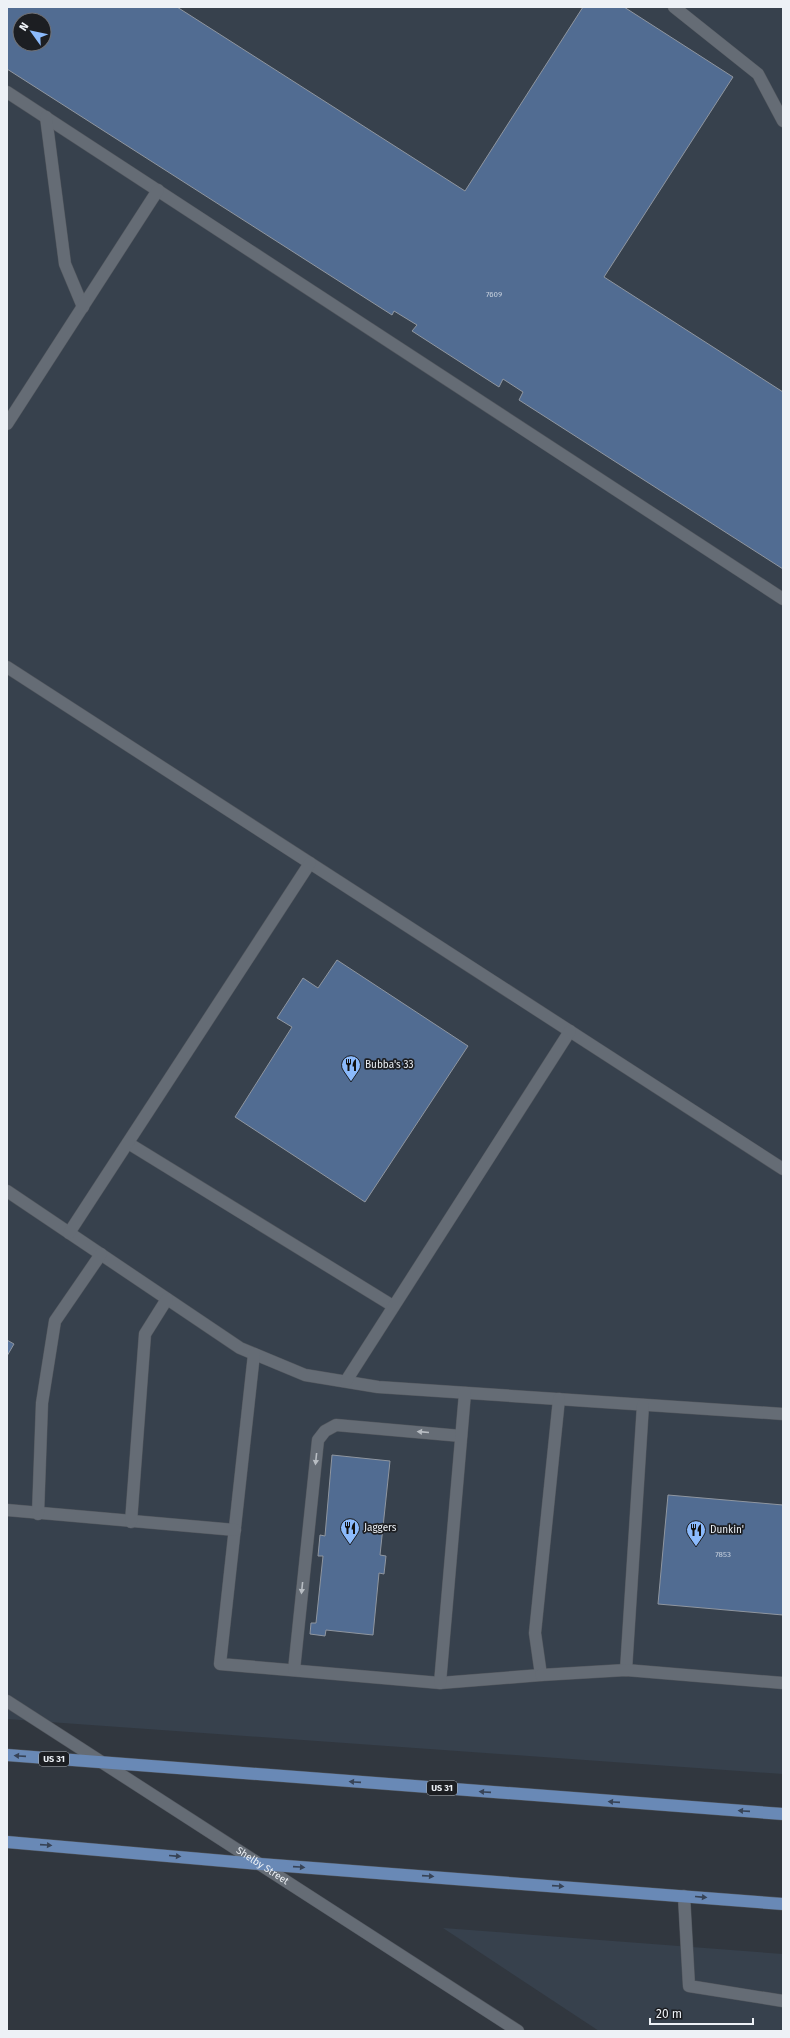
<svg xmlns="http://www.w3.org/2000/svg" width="790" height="2038" font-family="'Fira Sans',sans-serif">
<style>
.built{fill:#37414d;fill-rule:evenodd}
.building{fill:#516c92;stroke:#8f96a0;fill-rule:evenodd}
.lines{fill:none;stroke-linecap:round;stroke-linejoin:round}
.minor-casing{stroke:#50555c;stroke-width:13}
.major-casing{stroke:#50555c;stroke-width:13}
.minor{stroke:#656c75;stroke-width:12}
.major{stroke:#6989b6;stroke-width:12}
.oneway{fill:#b7bcc2}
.oneway2{fill:#374356}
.labels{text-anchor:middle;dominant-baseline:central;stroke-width:3.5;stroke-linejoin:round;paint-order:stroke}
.number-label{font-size:8px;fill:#c6d0dd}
.shield{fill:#1c1e22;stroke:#aeb2b6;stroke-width:1}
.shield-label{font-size:9px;font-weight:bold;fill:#edf1f6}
.poi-label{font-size:10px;fill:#edf1f6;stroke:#1c1e22;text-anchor:start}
.street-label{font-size:10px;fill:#edf1f6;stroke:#1c1e22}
</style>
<rect width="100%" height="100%" fill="#31373f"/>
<!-- built -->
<path class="built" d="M7 7H783V1774L7 1719ZM20 20H44V44H20Z
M443 1928 783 1954V2031H599Z"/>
<!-- building -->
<path class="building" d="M7 7H177L465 191 583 7H624L733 77 604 277 783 392V569L519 400 523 392 503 379 499 387 412 331 417 325 394 311 392 315 7 69ZM20 20H44V44H20Z
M337 960 468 1046 365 1202 235 1117 292 1027 277 1018 303 978 318 988Z
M7 1340 14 1344 7 1356Z
M332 1455 390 1461 380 1555 386 1556 384 1574 379 1573 373 1635 326 1630 325 1636 310 1634 311 1623H316L323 1556H318L320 1535 325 1536Z
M668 1495 783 1505V1615L658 1604Z"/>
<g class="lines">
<defs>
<g id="minor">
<path d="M674 7 758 74 783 121"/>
<path d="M7 92 783 599"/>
<path d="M46 117 65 264 83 307"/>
<path d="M7 424 158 190"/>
<path d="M7 667 783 1169"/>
<path d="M128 1143 393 1306"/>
<path d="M7 1191 240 1348 305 1375 378 1387 783 1414"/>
<path d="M69 1233 310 863"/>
<path d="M254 1354 220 1664 440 1683 541 1675 535 1633 559 1399"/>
<path d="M346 1381 570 1031"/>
<path d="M7 1510 235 1530"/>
<path d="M38 1514 42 1403 55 1321 101 1254"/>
<path d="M131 1522 145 1334 167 1299"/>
<path d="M294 1670 318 1440 325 1431 336 1425 461 1436"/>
<path d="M626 1670 643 1405"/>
<path d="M541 1675 626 1670 783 1683"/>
<path d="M440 1683 465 1393"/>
<path id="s1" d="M7 1701 518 2031"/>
<path d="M684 1896 689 1986 783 2001"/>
</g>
<path id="major" d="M7 1755 783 1814
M7 1842 260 1864 783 1904"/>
</defs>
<!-- minor casing -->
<use href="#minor" class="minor-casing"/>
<!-- major casing -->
<use href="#major" class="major-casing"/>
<!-- minor -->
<use href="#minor" class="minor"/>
<!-- major -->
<use href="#major" class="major"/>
</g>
<!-- one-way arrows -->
<defs><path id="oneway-solid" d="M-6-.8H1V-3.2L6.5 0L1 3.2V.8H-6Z"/></defs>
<g class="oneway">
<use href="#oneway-solid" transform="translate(423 1432) rotate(-175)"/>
<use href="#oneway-solid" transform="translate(316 1459) rotate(96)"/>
<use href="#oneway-solid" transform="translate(302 1588) rotate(96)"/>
</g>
<g class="oneway2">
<use href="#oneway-solid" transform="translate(20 1756) rotate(-176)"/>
<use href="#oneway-solid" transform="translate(355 1782) rotate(-176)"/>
<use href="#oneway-solid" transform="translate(485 1792) rotate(-176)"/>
<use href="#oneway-solid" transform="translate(614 1802) rotate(-176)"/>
<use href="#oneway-solid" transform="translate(744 1811) rotate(-176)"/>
<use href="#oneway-solid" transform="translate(46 1845) rotate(4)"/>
<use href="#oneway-solid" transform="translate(175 1856) rotate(5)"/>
<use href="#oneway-solid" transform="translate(299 1867) rotate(4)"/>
<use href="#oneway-solid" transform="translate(428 1876) rotate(4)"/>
<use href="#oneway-solid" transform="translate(558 1886) rotate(4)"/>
<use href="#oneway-solid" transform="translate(701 1897) rotate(5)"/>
</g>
<!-- icons -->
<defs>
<symbol id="restaurant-pin" viewBox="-11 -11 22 30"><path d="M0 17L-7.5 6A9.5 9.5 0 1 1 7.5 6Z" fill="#8bbafc" stroke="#1c1e22"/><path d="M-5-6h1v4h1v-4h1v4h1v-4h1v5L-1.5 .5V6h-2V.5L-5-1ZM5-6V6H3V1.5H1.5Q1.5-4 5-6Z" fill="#111"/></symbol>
</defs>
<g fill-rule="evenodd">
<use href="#restaurant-pin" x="340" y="1054" width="22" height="30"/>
<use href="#restaurant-pin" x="339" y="1517" width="22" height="30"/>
<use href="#restaurant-pin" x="685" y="1519" width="22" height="30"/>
</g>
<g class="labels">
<!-- number labels -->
<g class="number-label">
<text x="494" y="294">7609</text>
<text x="723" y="1554">7853</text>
</g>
<!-- shield labels -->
<g class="shield">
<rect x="39" y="1752" width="30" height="14" rx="3"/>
<rect x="427" y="1781" width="30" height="14" rx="3"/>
</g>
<g class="shield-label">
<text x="54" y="1759">US 31</text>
<text x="442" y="1788">US 31</text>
</g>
<!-- poi labels -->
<g class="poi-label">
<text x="365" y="1065">Bubba's 33</text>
<text x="364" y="1528">Jaggers</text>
<text x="710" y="1530">Dunkin'</text>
</g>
<!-- street labels -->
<g class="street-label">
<text stroke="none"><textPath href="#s1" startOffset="304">Shelby Street</textPath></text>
</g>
</g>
<!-- border -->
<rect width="790" height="2038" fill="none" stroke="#edf1f6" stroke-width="16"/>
<!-- north arrow -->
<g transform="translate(32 32) rotate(303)"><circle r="19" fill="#1c1e22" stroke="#707277"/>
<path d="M0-3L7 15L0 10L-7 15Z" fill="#8bbafc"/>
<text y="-6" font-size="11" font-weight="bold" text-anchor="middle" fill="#edf1f6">N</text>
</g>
<!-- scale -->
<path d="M650 2018v6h103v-6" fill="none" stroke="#edf1f6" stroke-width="2"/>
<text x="656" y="2018" font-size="12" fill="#edf1f6" stroke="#1c1e22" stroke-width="3" paint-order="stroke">20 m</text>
</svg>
